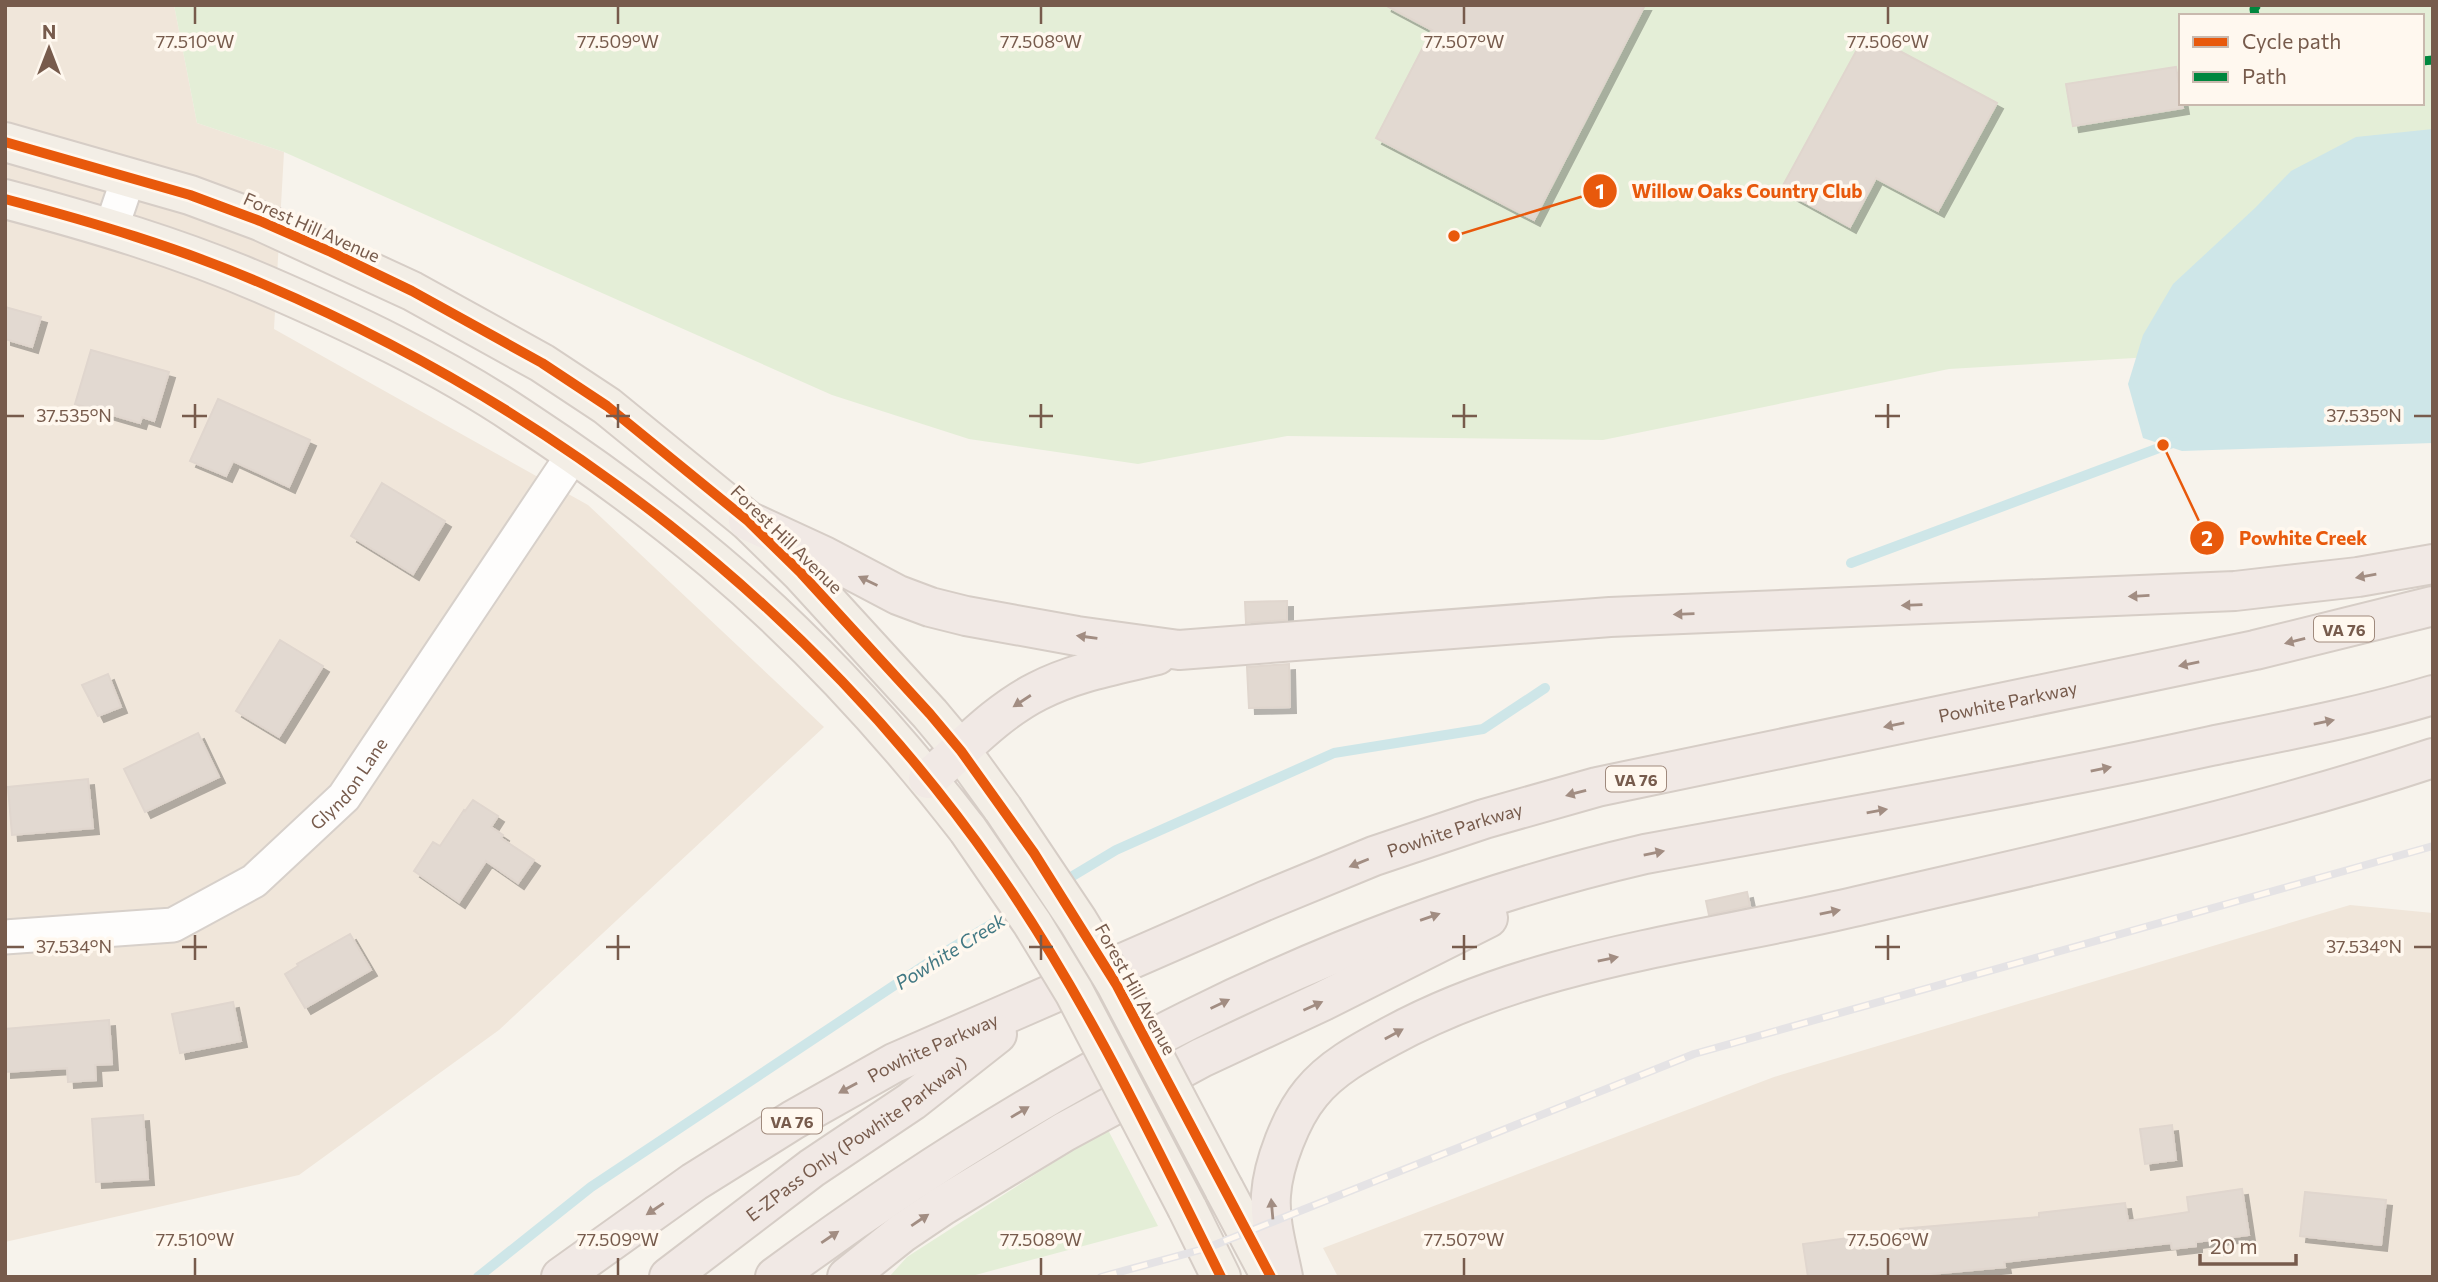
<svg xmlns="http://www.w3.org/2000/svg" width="2438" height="1282" font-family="Commissioner,sans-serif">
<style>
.residential{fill:#f0e6da}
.green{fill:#e4eed7;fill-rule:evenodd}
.water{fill:#cee6e8}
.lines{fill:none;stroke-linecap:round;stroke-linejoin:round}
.stream{stroke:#cee6e8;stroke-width:10}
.building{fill:#e2d9d1;stroke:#e0d6ce;stroke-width:2;filter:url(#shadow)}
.minor-casing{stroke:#d7d0ca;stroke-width:37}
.major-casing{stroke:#d6cdc6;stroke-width:42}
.highway-casing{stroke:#d6cdc6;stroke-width:42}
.minor{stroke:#fefdfc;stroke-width:33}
.major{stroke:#f3eee6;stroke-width:38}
.highway{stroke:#f1e9e5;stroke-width:38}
.rail-casing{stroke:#e5e3e5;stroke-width:8}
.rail{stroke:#fff8ef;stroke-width:5;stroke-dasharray:16;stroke-linecap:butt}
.major-bridge-casing{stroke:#d6cdc6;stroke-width:42;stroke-linecap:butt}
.major-bridge{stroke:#f3eee6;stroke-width:38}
.quiet{stroke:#00873e;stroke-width:9;stroke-dasharray:18 9;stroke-linecap:butt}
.cycleway-casing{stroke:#fff8ef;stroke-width:15}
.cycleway{stroke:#e8590c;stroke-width:10}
.oneway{fill:#a28d82}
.ticks{fill:none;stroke:#775b4c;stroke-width:2.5}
.labels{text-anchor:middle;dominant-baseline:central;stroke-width:7;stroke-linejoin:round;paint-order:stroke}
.shield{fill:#fff8ef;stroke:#a08a7d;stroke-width:2}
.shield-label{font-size:16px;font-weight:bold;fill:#775b4c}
.street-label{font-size:18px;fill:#775b4c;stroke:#fff8ef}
.water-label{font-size:19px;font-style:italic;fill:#427883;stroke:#fff8ef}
.ticks-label{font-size:18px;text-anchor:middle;fill:#775b4c;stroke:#fff8ef;stroke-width:7;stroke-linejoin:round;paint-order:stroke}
.leader{fill:none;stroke:#e8590c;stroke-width:2.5}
.callout-dot{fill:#e8590c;stroke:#fff8ef;stroke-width:2.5}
.mark-label{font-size:21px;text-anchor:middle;font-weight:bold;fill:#fff}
.callout-label{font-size:19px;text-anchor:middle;font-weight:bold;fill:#e8590c;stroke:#fff8ef;stroke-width:7;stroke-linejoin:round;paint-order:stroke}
</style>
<defs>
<filter id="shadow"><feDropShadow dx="6" dy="6" stdDeviation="0" flood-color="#0004"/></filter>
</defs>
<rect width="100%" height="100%" fill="#f7f3ec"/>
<!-- residential -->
<path class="residential" d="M5 5H174L197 123 284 152 274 329 588 505 824 727 499 1030 299 1175 5 1242Z
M2350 905 2433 913V1277H1338L1323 1248 1774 1077Z"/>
<!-- green -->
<path class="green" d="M174 5H2433V329L2357 345 1949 369 1603 440 1287 436 1138 464 969 439 832 395 284 152 197 123ZM2181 16H2422V103H2181Z
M1107 1128 1158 1226 968 1277H889L907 1257Z"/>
<!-- water -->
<path class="water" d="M2433 129V443L2182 451 2143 438 2128 384 2143 335 2173 284 2255 208 2291 171 2356 137Z"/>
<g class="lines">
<!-- stream -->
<path class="stream" d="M1851 563 2175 442
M1061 883 1116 850 1334 753 1483 729 1545 688
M478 1277 591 1187 940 955 1015 910"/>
</g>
<!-- building -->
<path class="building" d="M1385 5H1645L1534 220 1376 138 1432 30Z
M1866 33 1997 103 1938 211 1876 178 1850 227 1781 189Z
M2176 67 2183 108 2073 126 2066 84Z
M5 307 41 317 32 347 5 339Z
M91 350 169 372 154 421 142 417 140 423 75 404Z
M218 399 310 440 289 487 233 461 226 476 190 461Z
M382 483 445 521 413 574 351 536Z
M1287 601V620L1246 623 1245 602Z
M280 640 323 666 279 737 236 711Z
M1289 664 1290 707 1249 708 1247 667Z
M108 674 121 707 98 716 82 685Z
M198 733 219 777 145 812 124 769Z
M88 779 93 828 12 835 8 787Z
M473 800 498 816 491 827 503 835 501 838 534 860 518 883 486 861 459 902 414 871 433 842 440 846 464 810 465 811Z
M1747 892 1750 906 1709 915 1706 901Z
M350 934 371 970 305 1008 285 974 298 966 297 964Z
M233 1002 241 1041 180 1053 172 1014Z
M109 1020 112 1064 95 1065 96 1080 68 1082 67 1068 5 1072V1029Z
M143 1115 148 1179 96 1182 92 1119Z
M2172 1125 2176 1160 2145 1164 2140 1129Z
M2242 1189 2249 1235 2196 1242V1246L2172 1249 2171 1243 2004 1262 2005 1267 1898 1277H1808L1803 1244 1900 1231V1229L2039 1217V1213L2125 1203 2128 1221 2189 1212 2187 1197Z
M2305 1192 2386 1200 2381 1245 2300 1236Z"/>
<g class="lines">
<defs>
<g id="minor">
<path d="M111 229 129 176"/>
<path id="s1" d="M5 937 173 925 254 881 344 797 573 455"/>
</g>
<path id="major" d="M5 142 190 195 260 221 412 291 542 363 607 406 748 521 801 573 930 714 961 751 1003 809
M5 199C92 222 180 248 263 284 351 322 440 364 519 417 586 461 652 509 714 561 808 640 893 733 968 830
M1224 1189 1271 1277
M1187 1208 1221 1277"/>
<g id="highway">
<path d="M748 521 824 556 898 595 930 607 966 616 1077 636 1179 650 1610 617 2235 591 2358 577 2433 564"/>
<path d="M928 779C963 749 996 712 1038 691 1075 672 1116 665 1157 655"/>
<path id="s2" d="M561 1277 694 1182 793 1120 894 1063 1267 900 1374 856 1484 819 1597 787 2255 650 2433 606"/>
<path id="s3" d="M669 1277 812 1168 912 1101 997 1034"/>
<path d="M775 1277C1039 1082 1323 929 1645 854 1834 819 2023 787 2211 746 2285 731 2360 717 2433 695"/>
<path d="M847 1277 902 1233 942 1206 1064 1132 1201 1058 1323 1001 1488 918"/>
<path d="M1283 1277C1278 1251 1269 1222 1271 1195 1273 1164 1291 1117 1311 1093 1331 1068 1361 1052 1389 1037 1533 958 1701 943 1858 906 2051 861 2245 820 2433 758"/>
</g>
</defs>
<!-- minor casing -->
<use href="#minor" class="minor-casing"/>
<!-- major casing -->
<use href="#major" class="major-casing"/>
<!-- highway casing -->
<use href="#highway" class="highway-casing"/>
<!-- minor -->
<use href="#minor" class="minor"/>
<!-- major -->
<use href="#major" class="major"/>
<!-- highway -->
<use href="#highway" class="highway"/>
<defs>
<path id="rail" d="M1101 1277 1207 1248 1694 1054 2433 846"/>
</defs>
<!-- rail casing -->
<use href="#rail" class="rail-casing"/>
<!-- rail -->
<use href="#rail" class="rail"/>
<defs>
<path id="major-bridge" d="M1003 809 1078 921 1116 984 1224 1189
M968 830 1032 923 1074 992 1187 1208"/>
</defs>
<!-- major-bridge casing -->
<use href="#major-bridge" class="major-bridge-casing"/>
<!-- major-bridge -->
<use href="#major-bridge" class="major-bridge"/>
<!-- quiet -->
<path class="quiet" d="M2255 16 2254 9 2257 5
M2422 61 2433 60"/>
<defs>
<path id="cycleway" d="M5 142 190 195 260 221 331 252 412 291 542 363 607 406 748 521 801 573 930 714 961 751 1034 853 1116 984 1271 1277
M5 199C92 222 180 248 263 284 553 408 814 609 996 869 1085 996 1152 1138 1221 1277"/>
</defs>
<!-- cycleway casing -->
<use href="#cycleway" class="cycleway-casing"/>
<!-- cycleway -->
<use href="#cycleway" class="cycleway"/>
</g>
<!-- one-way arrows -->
<defs><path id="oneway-solid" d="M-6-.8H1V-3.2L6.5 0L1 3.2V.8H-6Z" transform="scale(1.75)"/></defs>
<g class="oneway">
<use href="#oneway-solid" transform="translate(2366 576) rotate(170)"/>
<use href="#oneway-solid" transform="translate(868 581) rotate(-154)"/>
<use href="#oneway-solid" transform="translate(2139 596) rotate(177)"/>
<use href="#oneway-solid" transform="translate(1912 605) rotate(178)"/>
<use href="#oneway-solid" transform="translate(1684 614) rotate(178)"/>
<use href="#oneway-solid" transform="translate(1087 637) rotate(-172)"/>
<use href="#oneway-solid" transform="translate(2295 641) rotate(166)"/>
<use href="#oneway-solid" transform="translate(2189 664) rotate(168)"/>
<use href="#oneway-solid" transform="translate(1022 701) rotate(147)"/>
<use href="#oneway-solid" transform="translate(2324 722) rotate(-12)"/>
<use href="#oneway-solid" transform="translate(1894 725) rotate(168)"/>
<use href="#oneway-solid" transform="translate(2101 769) rotate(-11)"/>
<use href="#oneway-solid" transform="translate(1576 793) rotate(165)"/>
<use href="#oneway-solid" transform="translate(1877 811) rotate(-10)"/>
<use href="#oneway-solid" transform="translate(1654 853) rotate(-11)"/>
<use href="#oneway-solid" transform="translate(1359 863) rotate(158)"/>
<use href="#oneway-solid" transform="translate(1830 912) rotate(-12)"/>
<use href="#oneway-solid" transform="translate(1430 917) rotate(-19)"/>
<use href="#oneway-solid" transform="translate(1608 959) rotate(-12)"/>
<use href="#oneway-solid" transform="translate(1220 1004) rotate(-26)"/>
<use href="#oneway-solid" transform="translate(1313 1006) rotate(-24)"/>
<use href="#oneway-solid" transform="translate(1394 1034) rotate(-29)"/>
<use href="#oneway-solid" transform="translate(848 1088) rotate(151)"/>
<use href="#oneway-solid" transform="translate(1020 1112) rotate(-31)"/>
<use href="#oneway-solid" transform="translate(655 1209) rotate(146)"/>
<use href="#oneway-solid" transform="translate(1272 1209) rotate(-95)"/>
<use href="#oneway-solid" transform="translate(920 1220) rotate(-34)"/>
<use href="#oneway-solid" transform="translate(830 1237) rotate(-34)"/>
</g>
<!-- ticks -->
<path class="ticks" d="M195 7V24M618 7V24M1041 7V24M1464 7V24M1888 7V24M195 404V428M618 404V428M1041 404V428M1464 404V428M1888 404V428M7 416H24M182 416H207M606 416H630M1029 416H1053M1452 416H1477M1875 416H1900M2414 416H2431M195 935V960M618 935V960M1041 935V960M1464 935V960M1888 935V960M7 947H24M182 947H207M606 947H630M1029 947H1053M1452 947H1477M1875 947H1900M2414 947H2431M195 1258V1275M618 1258V1275M1041 1258V1275M1464 1258V1275M1888 1258V1275"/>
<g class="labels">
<!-- shield labels -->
<g class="shield">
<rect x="2314" y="616.5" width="60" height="25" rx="5"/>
<rect x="1606" y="766.5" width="60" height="25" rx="5"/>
<rect x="762" y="1108.5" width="60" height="25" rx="5"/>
</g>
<g class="shield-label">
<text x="2344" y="629">VA 76</text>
<text x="1636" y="779">VA 76</text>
<text x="792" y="1121">VA 76</text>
</g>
<!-- street labels -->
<g class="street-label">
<text transform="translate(312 227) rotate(24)">Forest Hill Avenue</text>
<text transform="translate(787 539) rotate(44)">Forest Hill Avenue</text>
<text stroke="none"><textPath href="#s2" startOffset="1572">Powhite Parkway</textPath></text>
<text stroke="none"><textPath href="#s1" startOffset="397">Glyndon Lane</textPath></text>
<text stroke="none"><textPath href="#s2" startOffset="1004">Powhite Parkway</textPath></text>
<text transform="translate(1136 989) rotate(61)">Forest Hill Avenue</text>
<text stroke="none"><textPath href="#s2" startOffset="438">Powhite Parkway</textPath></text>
<text stroke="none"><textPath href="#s3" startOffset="233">E-ZPass Only (Powhite Parkway)</textPath></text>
</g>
<!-- water labels -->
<g class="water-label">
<text transform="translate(950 951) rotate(-32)">Powhite Creek</text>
</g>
</g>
<g class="ticks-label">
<text x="195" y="48">77.510°W</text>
<text x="618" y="48">77.509°W</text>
<text x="1041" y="48">77.508°W</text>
<text x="1464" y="48">77.507°W</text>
<text x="1888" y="48">77.506°W</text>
<text x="74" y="422">37.535°N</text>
<text x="2364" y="422">37.535°N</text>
<text x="74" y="953">37.534°N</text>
<text x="2364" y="953">37.534°N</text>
<text x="195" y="1246">77.510°W</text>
<text x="618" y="1246">77.509°W</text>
<text x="1041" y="1246">77.508°W</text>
<text x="1464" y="1246">77.507°W</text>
<text x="1888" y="1246">77.506°W</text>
</g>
<!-- callouts -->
<path class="leader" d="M1454 236L1600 191M2163 445L2207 538"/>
<g class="callout-dot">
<circle cx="1454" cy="236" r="7"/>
<circle cx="2163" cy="445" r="7"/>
<circle cx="1600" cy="191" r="18"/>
<circle cx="2207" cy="538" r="18"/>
</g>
<g class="mark-label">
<text x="1600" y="199">1</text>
<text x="2207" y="546">2</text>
</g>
<g class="callout-label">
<text x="1747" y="198">Willow Oaks Country Club</text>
<text x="2303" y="545">Powhite Creek</text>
</g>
<!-- border -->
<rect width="2438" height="1282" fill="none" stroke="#775b4c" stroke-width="14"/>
<!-- legend -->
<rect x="2179" y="14" width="245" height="91" fill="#fff8ef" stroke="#c9b9ae" stroke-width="2"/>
<rect x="2193" y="37" width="35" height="10" fill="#e8590c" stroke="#c9b9ae" stroke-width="2"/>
<text x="2242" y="49" font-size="21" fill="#775b4c">Cycle path</text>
<rect x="2193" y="72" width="35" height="10" fill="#00873e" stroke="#c9b9ae" stroke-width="2"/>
<text x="2242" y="84" font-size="21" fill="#775b4c">Path</text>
<!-- north arrow -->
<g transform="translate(49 49)" stroke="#fff8ef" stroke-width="5" paint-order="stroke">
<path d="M0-5L12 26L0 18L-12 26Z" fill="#775b4c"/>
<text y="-10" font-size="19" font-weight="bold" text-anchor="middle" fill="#775b4c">N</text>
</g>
<!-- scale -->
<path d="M2200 1254v10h96v-10" fill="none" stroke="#775b4c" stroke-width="3.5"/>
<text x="2210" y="1254" font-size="21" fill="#775b4c" stroke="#fff8ef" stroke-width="5" paint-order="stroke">20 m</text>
</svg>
